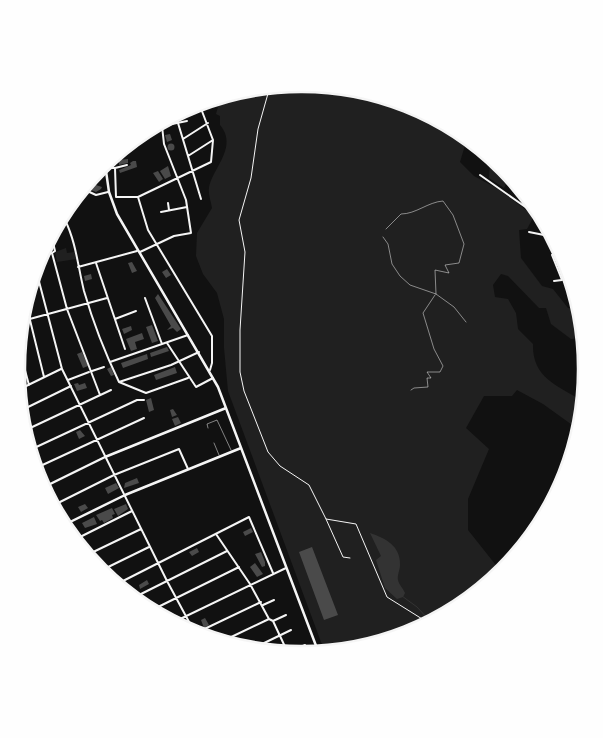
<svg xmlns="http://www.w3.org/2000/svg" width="603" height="738" font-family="Lato,sans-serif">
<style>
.green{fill:#202020}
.water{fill:#333}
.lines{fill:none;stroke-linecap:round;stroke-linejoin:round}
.stream{stroke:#333;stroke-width:1}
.building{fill:#4a4a4a}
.path{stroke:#f5f5f5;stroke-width:0.5}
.service{stroke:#f5f5f5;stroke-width:0.5}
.pedestrian{stroke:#f5f5f5;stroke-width:1}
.minor{stroke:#f5f5f5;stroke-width:2}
.tertiary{stroke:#f5f5f5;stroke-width:2.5}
.rim{fill:none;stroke:#f5f5f5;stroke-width:2.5}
</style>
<rect width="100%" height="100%" fill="#111"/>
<!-- green -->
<path class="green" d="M302 84 411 106 466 142 460 162 474 176 498 189 534 216 527 229 519 230 521 258 542 286 553 289 568 308 575 309 580 338 571 339 551 324 546 308H539L508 276 501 274 493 285 495 297 508 299 516 313 518 329 533 344C532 377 556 385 581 400L575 427 543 404 517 390 512 396H484L466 428 489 449 468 499V530L495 564 503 570 410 633 324 650 228 391 224 348V319L217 293 203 274 196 256 197 233 212 208C211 202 208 194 209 188 211 170 239 147 220 125V116L216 114 220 100Z
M490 162 498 164 497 175 506 184 504 188 489 178Z
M66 248 67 253 75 252 76 259 57 262 55 252Z"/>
<!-- water -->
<path class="water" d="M370 533C385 538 401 546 400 565 400 570 397 575 398 580 399 585 403 588 405 593L403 597 397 599 385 588 376 560 381 556Z"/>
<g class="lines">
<!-- stream -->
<path class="stream" d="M402 596 417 607 429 620"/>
</g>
<!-- building -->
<path class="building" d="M170 134 172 140 167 142 165 135Z
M167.5 147a3.5 3.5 0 1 1 7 0a3.5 3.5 0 1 1-7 0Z
M128 159V163L119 165V160Z
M133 161H136L137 167 120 173 119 170 131 165 130 163Z
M168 166 171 176 165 179 160 171Z
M158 171 163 179 159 182 153 173Z
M93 184 102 187 101 189 96 192 88 189Z
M132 262 137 271 132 273 128 263Z
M167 269 171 275 166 278 162 272Z
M91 274 92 279 85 281 84 276Z
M158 294 181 329 177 332 173 328 167 330 171 326 155 298Z
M152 325 158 341 152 343 146 327Z
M131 326 132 330 124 334 122 329Z
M142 333 144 339 135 342 137 349 131 351 126 339Z
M167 347 169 351 151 357 150 353Z
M82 352 88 366 83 368 77 354Z
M147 354 148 359 123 368 121 363Z
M111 367 114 375 111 376 107 369Z
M175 367 177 373 156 380 154 375Z
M78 383 79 385 85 383 87 388 77 391 74 384Z
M151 398 154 410 149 412 146 400Z
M173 409 177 415 172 417 170 410Z
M178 417 181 423 175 426 172 419Z
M80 430 85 436 79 439 76 432Z
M137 478 139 483 124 488 125 483Z
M116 483 119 488 108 494 105 488Z
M85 504 88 508 81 512 78 507Z
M126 504 128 509 118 516 114 509Z
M112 508 115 514 112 515 113 518 104 523 102 520 100 521 96 515Z
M94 517 97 524 85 528 82 523Z
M251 528 253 532 245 536 243 532Z
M312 547 338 615 324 620 299 552Z
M197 548 199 552 192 556 189 552Z
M261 552 265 562V566L262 567 255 554Z
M255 563 263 574 257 577 250 567Z
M147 580 149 584 140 589 139 585Z
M205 618 209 625 204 628 201 620Z"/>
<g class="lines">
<!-- path -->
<path class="path" d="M386 229 401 214C416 214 428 202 443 201L453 215 464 244 459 263 445 265 449 273 435 270 436 294
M383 237 388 244 392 264 400 276 410 285 436 294 454 307 466 322
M411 390 414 388 428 387 427 378H431L427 372H440L443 366 434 349 423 313 435 295"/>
<!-- service -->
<path class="service" d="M208 428 207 424 217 420 231 450
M214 443 219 455"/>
<!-- pedestrian -->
<path class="pedestrian" d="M269 90 258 129 251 178 239 220 245 252 240 330V372L244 391 268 452 280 466 309 485 326 519 356 524 387 597 427 622
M326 519 343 557 350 558"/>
<!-- minor -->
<path class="minor" d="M178 123 201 199
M183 139 208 123
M188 156 213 140
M501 166 499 173H507
M99 168H115L116 197H138L148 230 212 336V363L210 370
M115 168 127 165
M480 175 534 213
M85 190 96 195 108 192
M138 197 211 162 213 140 200 106
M168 203 169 210
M161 212 187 207
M65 220C76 242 78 267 84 291 93 322 105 353 119 382L146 393 188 378
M529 232 549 236
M140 252 174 236 191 233 186 200 164 144 162 126 187 121
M52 253 55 251 52 238
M41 255 52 253 67 309 100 395
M96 263 125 349
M78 267 137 251
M36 270 62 369 167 581 195 633
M554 281 562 280 552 255 560 253
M145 298 162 344
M28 312 44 377
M115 319 136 311
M26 320 107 298
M167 343 196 387 213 378
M20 352 29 385
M110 362 188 335
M17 371 24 367
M92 371 104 367
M68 380 89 372
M119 382 171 365 199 352
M20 389 61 369
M24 409 71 386
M28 429 111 390
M32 449 137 400H144
M36 468 144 418
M56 504 114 475 179 449 188 469
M216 534 250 584 269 619 273 621 287 651
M78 538 132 511
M89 554 141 529
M100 571 149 547
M119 583 249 517 273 573
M137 596 227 551
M263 605 274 600
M156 608 239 567
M176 621 286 568
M273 621 286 615
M196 633 261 602
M227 639 269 619
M258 646 291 630
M290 652 305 645 308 653"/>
<!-- tertiary -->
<path class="tertiary" d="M105 164 109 192 117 214 218 387 318 651
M44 487 105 457 226 408
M68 523 125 495 241 448"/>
</g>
<!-- crop -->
<path d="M0 0H603V738H0ZM301 92H302A276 276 0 0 1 578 368V370A276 276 0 0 1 302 646H301A276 276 0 0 1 25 370V368A276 276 0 0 1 301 92Z" fill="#fefefe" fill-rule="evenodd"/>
<path class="rim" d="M301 92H302A276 276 0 0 1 578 368V370A276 276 0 0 1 302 646H301A276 276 0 0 1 25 370V368A276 276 0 0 1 301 92Z"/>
</svg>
